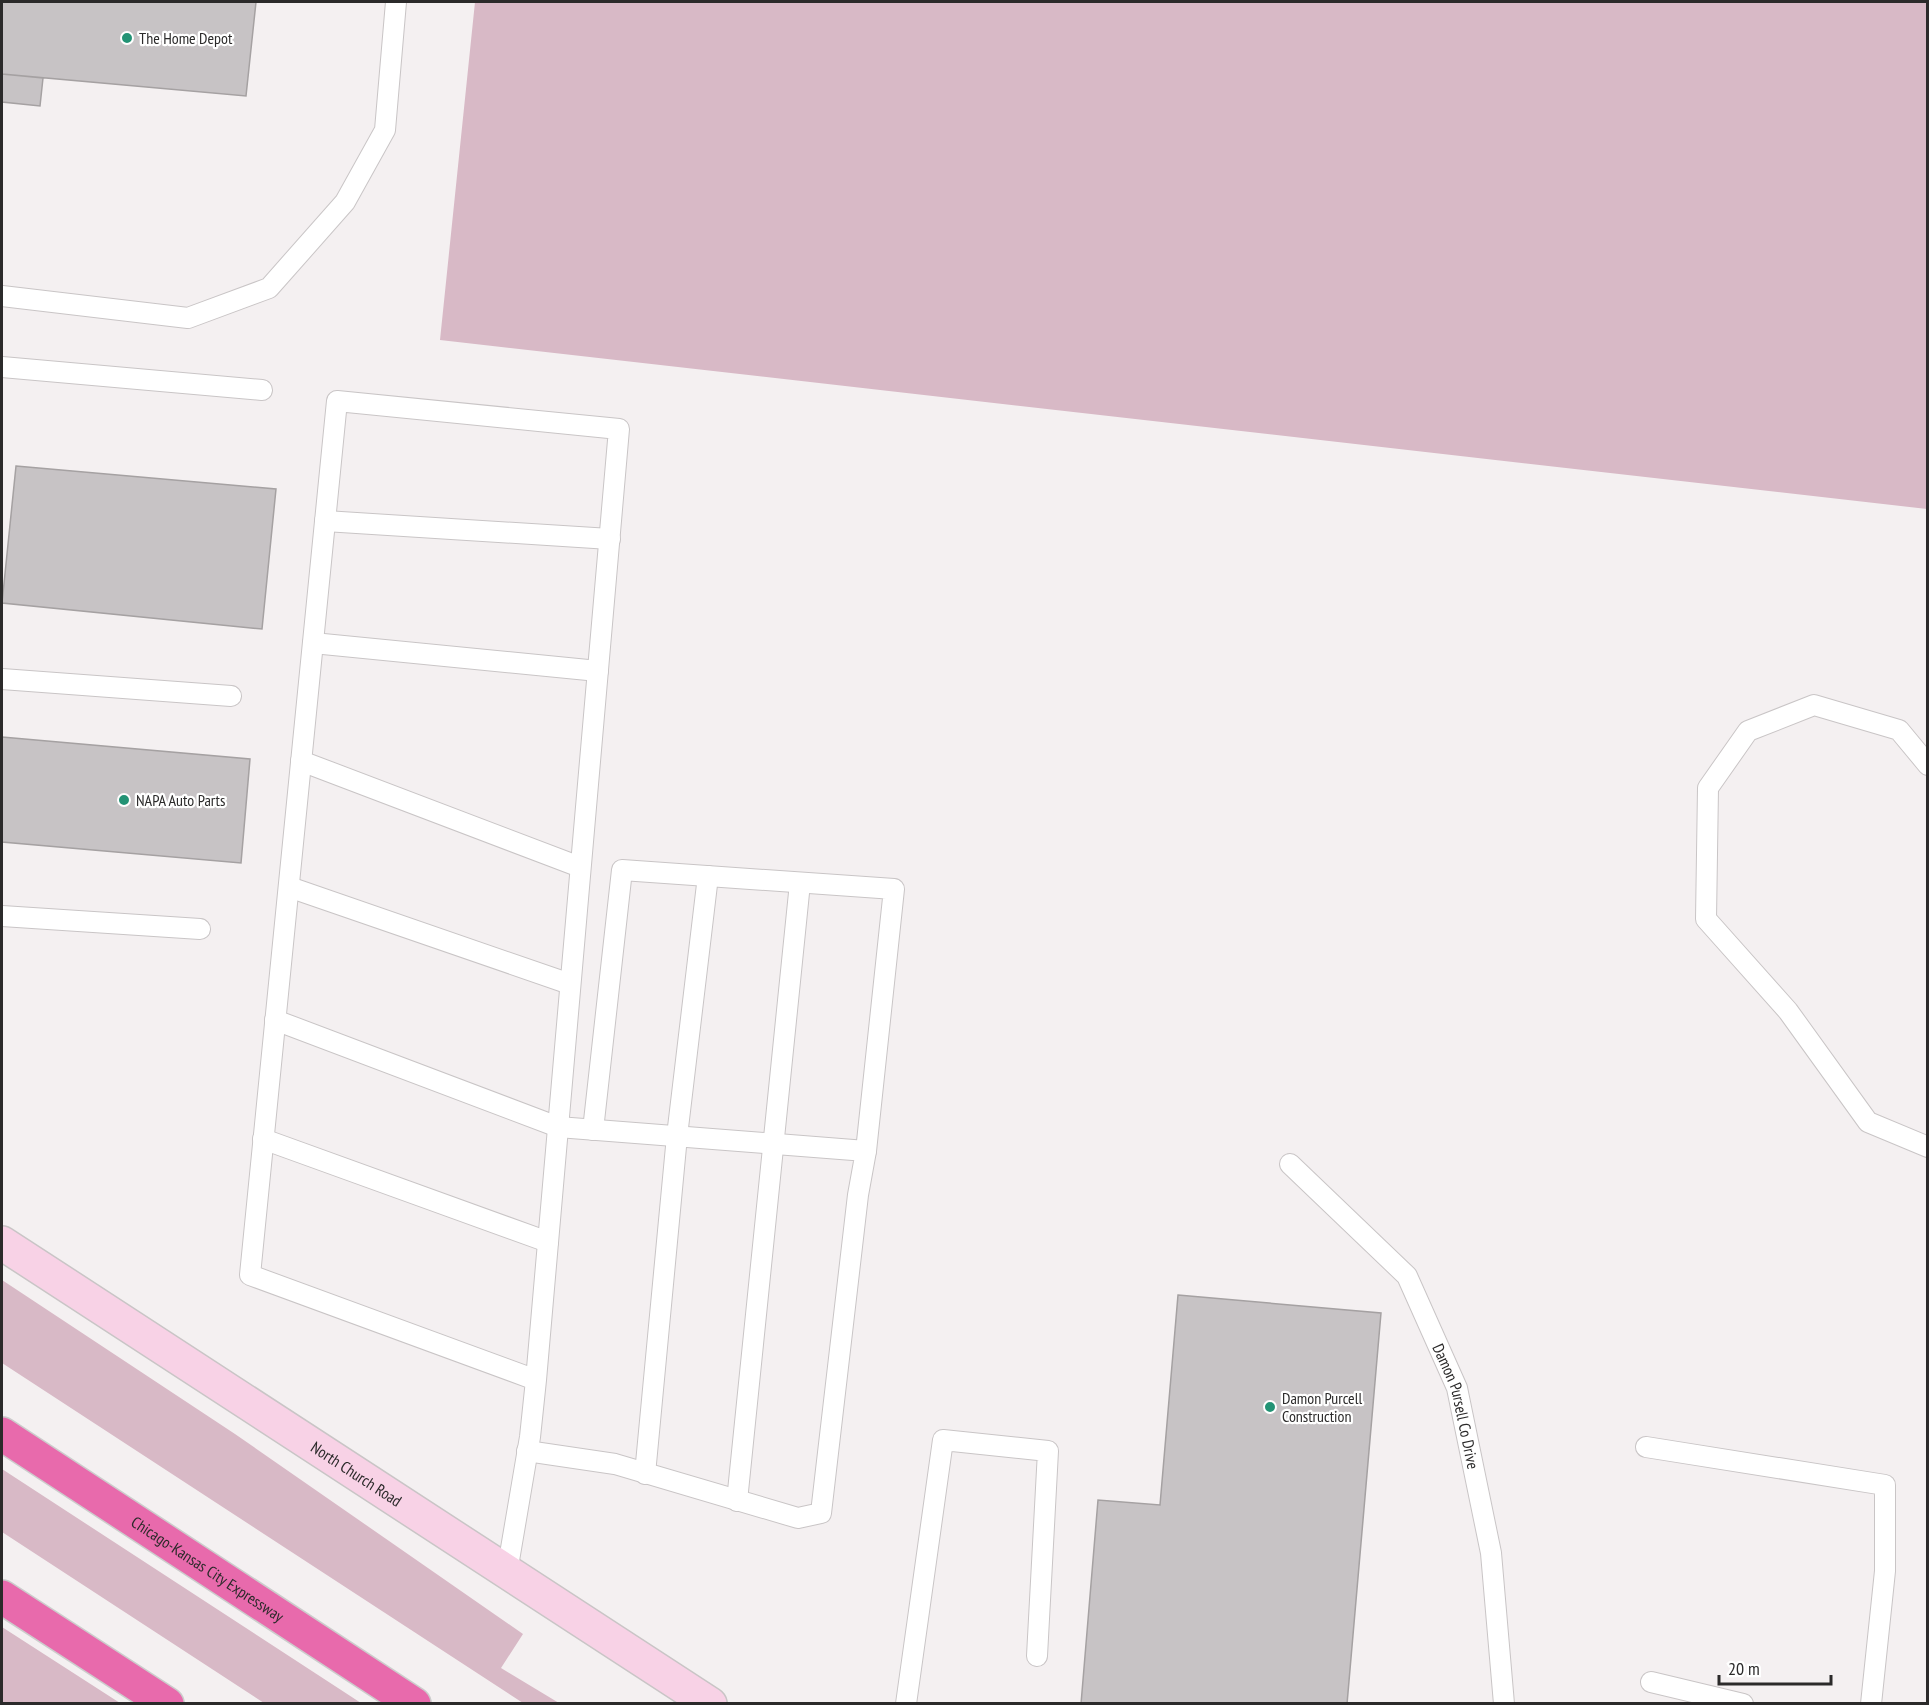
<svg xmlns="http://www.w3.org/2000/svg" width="1929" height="1705" font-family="'PT Sans Narrow',sans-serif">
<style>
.green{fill:#d8b9c6}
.building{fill:#c7c3c5;stroke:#a5a1a2;stroke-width:1.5}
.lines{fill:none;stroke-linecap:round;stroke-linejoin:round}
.service-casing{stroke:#c9c5c6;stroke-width:22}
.secondary-casing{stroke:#c9c5c6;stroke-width:36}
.motorway-casing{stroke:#ccc;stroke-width:36}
.service{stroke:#fff;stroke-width:20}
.secondary{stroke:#f8d2e6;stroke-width:33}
.motorway{stroke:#e86aac;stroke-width:33}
.poi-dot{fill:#239375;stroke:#fff;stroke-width:2}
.labels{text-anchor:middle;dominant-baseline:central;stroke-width:4.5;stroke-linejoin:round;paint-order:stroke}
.poi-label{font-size:16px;fill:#2b2a2a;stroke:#fff;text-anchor:start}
.street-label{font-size:16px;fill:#2b2a2a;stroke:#fff}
</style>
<rect width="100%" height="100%" fill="#f4f0f1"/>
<!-- green -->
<path class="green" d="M475 2H1927V509L440 340Z
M2 1280 235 1434 523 1634 501 1668 559 1703H523L2 1363Z
M2 1469 361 1703H264L2 1532Z
M2 1627 120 1703H2Z"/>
<!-- building -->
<path class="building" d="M2 2H256L246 96 2 74Z
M2 74 43 78 40 106 2 102Z
M16 466 276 489 262 629 2 603Z
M2 737 250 759 241 863 2 842Z
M1178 1295 1381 1313 1347 1704H1081L1098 1500 1160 1505Z"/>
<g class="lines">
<defs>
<g id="service">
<path d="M2 296 188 318 269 288 345 202 385 130 396 2"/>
<path d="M2 367 262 390"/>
<path d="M325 521 610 539"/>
<path d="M313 643 598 671"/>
<path d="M2 679 231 696"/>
<path d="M301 761 580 867"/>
<path d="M1928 765 1899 730 1814 705 1748 731 1708 788 1706 919 1788 1011 1868 1122 1928 1147"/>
<path d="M289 887 570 984"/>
<path d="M2 916 200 929"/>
<path d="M275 1020 558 1127 866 1151 858 1195 821 1513 798 1518 615 1464 527 1451"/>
<path d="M593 1130 622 870 894 889 866 1151"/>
<path d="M263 1139 548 1242"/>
<path id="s1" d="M1290 1164 1407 1276 1457 1388 1491 1553 1504 1704"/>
<path d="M1646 1447 1885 1485V1571L1871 1704"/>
<path d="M645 1474 677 1136 708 876"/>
<path d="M737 1501 800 883"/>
<path d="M507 1572 530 1437 536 1380 619 429 337 401 250 1275 536 1380"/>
<path d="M1651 1682 1743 1704"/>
<path d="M906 1704 943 1440 1048 1451 1037 1656"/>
</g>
<g id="secondary">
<path id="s2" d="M2 1243 710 1704"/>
</g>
<g id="motorway">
<path id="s3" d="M2 1434 414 1704"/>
<path d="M2 1597 167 1704"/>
</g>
</defs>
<!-- service casing -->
<use href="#service" class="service-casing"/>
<!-- secondary casing -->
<use href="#secondary" class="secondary-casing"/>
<!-- motorway casing -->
<use href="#motorway" class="motorway-casing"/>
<!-- service -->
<use href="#service" class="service"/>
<!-- secondary -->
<use href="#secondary" class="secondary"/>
<!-- motorway -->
<use href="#motorway" class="motorway"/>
</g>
<!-- markers -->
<g class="poi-dot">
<circle cx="127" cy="38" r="6"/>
<circle cx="124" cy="800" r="6"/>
<circle cx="1270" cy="1407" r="6"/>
</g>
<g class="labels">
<!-- poi labels -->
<g class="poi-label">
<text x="139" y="38">The Home Depot</text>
<text x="136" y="800">NAPA Auto Parts</text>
<text x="1282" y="1398">Damon Purcell<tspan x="1282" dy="18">Construction</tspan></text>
</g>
<!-- street labels -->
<g class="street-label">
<text stroke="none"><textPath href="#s1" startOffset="302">Damon Pursell Co Drive</textPath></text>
<text stroke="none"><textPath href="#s2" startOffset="423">North Church Road</textPath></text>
<text stroke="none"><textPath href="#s3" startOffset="246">Chicago-Kansas City Expressway</textPath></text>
</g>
</g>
<!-- border -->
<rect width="1929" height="1705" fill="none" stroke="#2b2a2a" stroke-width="6"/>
<!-- scale -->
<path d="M1719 1675v9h112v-9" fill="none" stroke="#2b2a2a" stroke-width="3"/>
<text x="1728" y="1675" font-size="18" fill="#2b2a2a" stroke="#ffffff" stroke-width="4.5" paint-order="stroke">20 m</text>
</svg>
